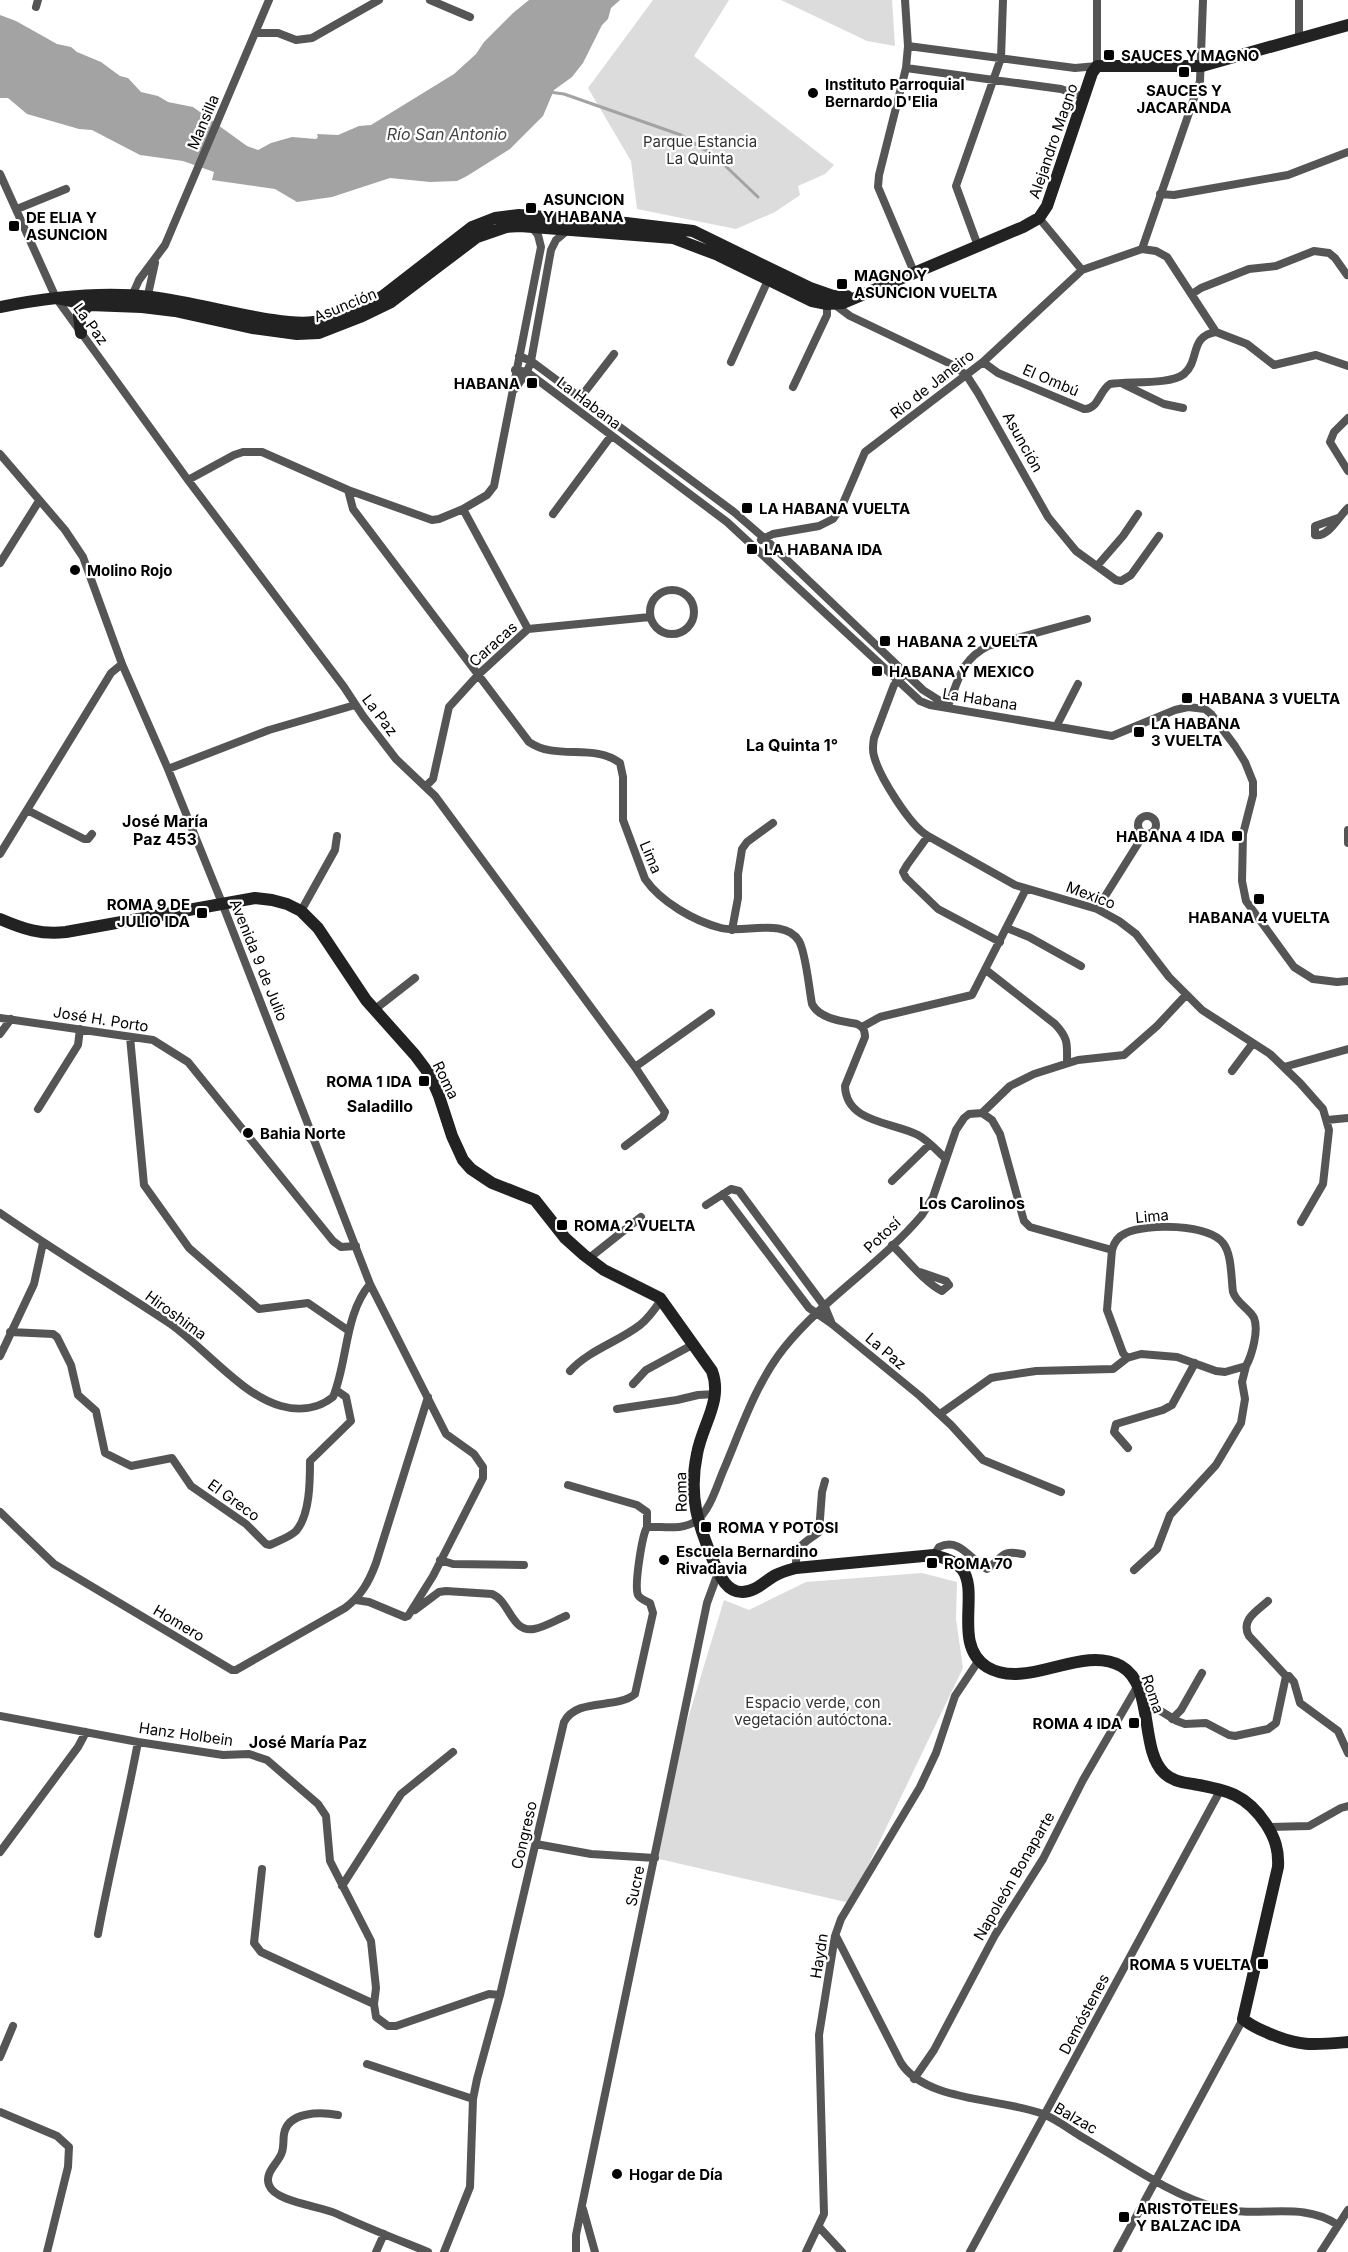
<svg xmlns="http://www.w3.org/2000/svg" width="1348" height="2252" font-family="Inter,sans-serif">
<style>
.green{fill:#dcdcdc}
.water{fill:#a3a3a3}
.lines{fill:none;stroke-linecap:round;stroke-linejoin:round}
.stream{stroke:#a3a3a3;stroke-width:3}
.street{stroke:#555;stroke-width:8}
.secondary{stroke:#222;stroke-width:12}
.poi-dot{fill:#000;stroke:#fff;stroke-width:2}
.labels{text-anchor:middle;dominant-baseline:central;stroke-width:4.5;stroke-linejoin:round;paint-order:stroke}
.poi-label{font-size:15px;font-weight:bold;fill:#000;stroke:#fff;text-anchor:start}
.street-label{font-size:15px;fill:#000;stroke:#fff}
.park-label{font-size:15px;fill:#333;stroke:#fff}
.water-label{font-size:16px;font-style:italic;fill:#444;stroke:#fff}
.neighbourhood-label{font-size:16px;font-weight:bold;fill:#000;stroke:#fff}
</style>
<rect width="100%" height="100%" fill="#fff"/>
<!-- green -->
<path class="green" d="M653 0H729L694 56 834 165 825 174 798 186 800 195 775 212 736 229 637 209 631 161 588 88Z
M781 0H892L895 46 867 41Z
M922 1573 957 1582 956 1619 963 1668 850 1903 655 1858 669 1781 724 1600 749 1610 806 1582Z"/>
<!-- water -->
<path class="water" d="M529 0H620L611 8 608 19 602 25 583 63 572 77 554 90 543 116 510 149 467 176 457 181 430 182 390 178 332 197 297 202 275 189 212 180 214 172 183 161 140 155 92 130 79 129 27 114 8 98H0V15L16 21 57 44 71 47 77 52 101 62 120 76 128 78 141 92 158 96 168 102 193 107 247 146 258 150 271 143 292 137 316 139 318 137 317 134 338 135 359 126 371 125 454 74 476 54 484 42 513 13Z"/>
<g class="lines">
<!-- stream -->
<path class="stream" d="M549 92 564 94 681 135 715 156 758 197"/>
<!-- street -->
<path class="street" d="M430 0 470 17
M905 0 908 46 906 68 879 175 878 187 914 272
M36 7 38 0
M256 33H278L296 40 312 38 379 0
M1299 38V0
M908 46 1075 68 1097 66V0
M906 68 1061 89 1084 97
M0 174 56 298 188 480 344 687 363 716 396 759 435 796 635 1067 711 1013
M1160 194 1174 195 1288 175 1348 152
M17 209 66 189
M1039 218 1082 270
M978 246 956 186 1001 58 1003 0
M1142 249 1156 251 1167 257 1216 332 1247 344 1274 365 1316 355 1348 366
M1142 249 1200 81 1203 0
M1192 294 1201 288 1249 269 1276 266 1314 251 1329 253 1335 258 1347 275
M131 298 139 280 165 245 269 0
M147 299 155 263
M834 304 850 316 955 366 967 376 978 393 1048 517 1076 551 1116 580 1121 581 1131 575 1159 536
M519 356 531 361 734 512 764 538 923 690 945 704
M731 362 768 280
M983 362 998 373 1084 409C1098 410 1099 391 1110 384 1129 381 1170 385 1184 374 1200 361 1189 336 1216 332
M515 370 527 372 727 522 920 701 930 705 1112 736 1175 710 1188 707 1205 709 1211 714 1235 746 1245 762 1253 782V795L1243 834 1242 881 1246 901 1294 967 1313 979 1337 982 1348 981
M1123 384 1164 404 1183 408
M793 387 827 315V304
M515 389 527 372 531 361 551 250 556 240 568 230
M580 398 614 354
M1348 418 1334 432 1330 442 1348 471
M0 454 65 530 83 557 122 664 168 769 222 903 370 1284 446 1434 474 1454 483 1467V1478L433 1576 408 1616 405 1617 369 1602 356 1600
M188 480 234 455 243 452H262L348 490 432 520 439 519 463 509 487 495 494 486 541 247 538 235 531 226
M348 490 353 509 529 742C556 761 594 743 620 763L623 777V820L645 879C661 902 694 921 721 928 743 934 785 917 799 941 806 953 809 989 812 1004 820 1019 841 1021 857 1024 863 1027 865 1030 865 1037L845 1086C846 1123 893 1122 918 1135 929 1141 937 1151 946 1159
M463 509 528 629
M553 514 611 436
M1338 518 1315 526V535C1328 538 1338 517 1348 508
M761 540 773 534 819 526 833 519 841 508 865 452 983 362 1082 270 1142 249
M0 563 39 501
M1097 566 1123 536 1138 514
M650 612a22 22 0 1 1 44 0a22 22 0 1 1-44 0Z
M905 674 894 685 874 738C873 744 872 750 874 756 879 776 910 826 928 836L1015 885 1097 909 1119 921 1136 934 1169 977 1202 1010 1270 1054 1300 1083 1323 1109 1329 1130 1323 1184 1301 1222
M948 706C959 679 961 660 988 646L1087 619
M1057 725 1078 684
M168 769 269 730 355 705
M426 786 433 779 449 707 479 674 528 629 650 617
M27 810 84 839H88L92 834
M1138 825a9 9 0 1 1 18 0a9 9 0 1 1-18 0Z
M1348 830V843
M928 836 907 865 903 872 906 878 938 909 1000 942
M0 854 111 673 122 664
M1097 909 1144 834
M301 911 335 850 337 836
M1007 928 1029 937 1081 966
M732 930 738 898V874L742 849 747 842 773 823
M986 970 1055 1024C1069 1039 1067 1044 1067 1063
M374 1010 415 978
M0 1018 153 1040 188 1062 333 1241 341 1247 356 1246
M862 1027 880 1017 972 995 1026 889
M0 1034 11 1019
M130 1037 144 1185 189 1248 259 1309 308 1303 349 1331
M1284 1067 1348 1049
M1232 1071 1253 1043
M38 1109 78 1045 80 1029
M1327 1120 1348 1118
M625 1146 663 1117 665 1112 635 1067
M892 1181 930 1144
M723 1194 809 1308 832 1324 920 1396 951 1425 983 1460 1061 1492
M706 1205 731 1189 739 1191 825 1307 832 1324
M0 1213C56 1252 115 1287 172 1325 204 1348 243 1396 281 1406 299 1411 318 1409 333 1397 348 1361 344 1315 370 1284
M892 1245C905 1257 926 1284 942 1291L949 1285 946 1281 920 1272
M1112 1250 1107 1310 1123 1353 1127 1358
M588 1259 641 1217
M10 1332 53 1334 57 1337 71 1365 78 1395 96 1411 105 1453 131 1466 172 1458 191 1486 246 1524 266 1544 270 1545C278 1541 290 1537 296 1531 310 1515 310 1481 310 1461L351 1421 346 1397 336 1390
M0 1356 34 1284 43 1243
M570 1371C589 1350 618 1342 640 1325 649 1318 655 1309 661 1300
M633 1384 646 1370 694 1344
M617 1409 677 1400 698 1395 716 1394
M940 1414 991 1378 996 1377 1036 1371 1113 1369 1127 1358 1141 1354 1177 1357 1216 1371 1225 1372 1246 1366C1252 1355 1259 1330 1254 1318 1249 1308 1237 1304 1233 1292 1231 1278 1232 1254 1223 1243 1209 1224 1146 1223 1126 1233 1119 1236 1114 1242 1112 1250L1030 1227 1024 1221 1022 1214 1000 1134 992 1120 982 1113
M1128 1448 1114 1432 1116 1424 1163 1410 1172 1405 1195 1363
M568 1485 637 1505 647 1512V1527
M0 1512 54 1564 232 1670H236L345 1608C361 1596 369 1582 376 1563L428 1397
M934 1555 939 1547C960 1537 970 1560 987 1569 1002 1559 1001 1549 1022 1554
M440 1560 453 1564 524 1565
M796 1568C795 1545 802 1545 819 1532L822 1492 825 1481
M1134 1570 1157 1549 1170 1515 1216 1465 1241 1423 1245 1399 1242 1382 1246 1366
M1268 1601C1257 1611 1240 1620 1249 1636L1286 1676
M415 1610 439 1592 446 1591 492 1594C510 1601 511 1633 534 1629 545 1627 556 1620 566 1616
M1144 1711 1159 1710 1177 1721 1185 1724 1206 1723 1229 1735 1235 1736 1268 1729 1276 1723 1286 1676H1289L1294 1682 1300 1703 1338 1731 1348 1753
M0 1716 138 1742 223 1755 249 1754 267 1760 318 1804 326 1816 330 1861 371 1941 376 1988 374 2004 376 2017 388 2026H396L489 1994 500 1995
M1172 1719 1181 1710 1202 1673
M1268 1827 1309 1826 1341 1808 1348 1806
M536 1844 591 1854 655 1858
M0 1852 78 1747 86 1732
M262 1869 254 1943 261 1952 374 2004
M342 1886 401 1794 453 1752
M98 1934C110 1869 126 1806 138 1742
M836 1936 901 2063C926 2102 1001 2098 1043 2114 1056 2119 1069 2129 1082 2137 1125 2162 1170 2195 1218 2208 1258 2219 1302 2200 1338 2225
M0 2057 13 2026
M367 2064 473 2099
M914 2079 934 2050 995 1935 1043 1859 1083 1780 1137 1687
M0 2112 57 2136 69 2147 68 2167 47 2252
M338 2115C321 2112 288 2111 284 2134 283 2140 284 2146 282 2152 279 2163 264 2172 269 2185 275 2202 320 2206 335 2213 365 2227 396 2239 428 2252
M583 2209 595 2252
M819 2227 842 2252
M376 2252 384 2234
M444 2252 470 2187 473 2099 477 2079 500 1995 564 1722C577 1697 616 1710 635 1694L653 1613 650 1603C646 1601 640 1599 638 1595 634 1586 642 1536 647 1527 663 1526 681 1531 696 1521 710 1511 717 1485 724 1469 741 1429 756 1383 784 1348 824 1298 881 1264 922 1215L933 1197 956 1130 964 1118 969 1114 982 1113 1010 1086 1034 1074 1078 1060 1124 1055 1157 1026 1186 995
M576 2252V2235L582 2205 707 1603 718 1573
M806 2252 824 2214 819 2035 835 1936 841 1919 920 1787 936 1753 955 1696 979 1660
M970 2252 1221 1789
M1117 2252 1243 2019
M1321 2252 1348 2210"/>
<!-- secondary -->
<path class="secondary" d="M56 298 89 305 142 307 175 311 252 328 297 334 319 333 360 317 391 302 477 237 506 227 520 226 673 238 718 255 812 301 827 304 843 303 1023 227 1039 218 1047 206 1092 73 1097 66H1202L1348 25
M0 307C50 297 100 291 151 297 192 302 232 314 273 320 286 322 300 324 314 322 337 319 363 307 383 296L472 227 495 218 519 215 626 223 693 231 810 288 833 296H847
M81 333 79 315 89 305
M0 919C23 929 41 935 66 932L255 898 272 900 287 904 301 911 318 928 366 1000 415 1055 430 1075 439 1096 452 1136 463 1160 471 1169 492 1183 535 1200 565 1238 584 1255 604 1270 660 1298 712 1371C723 1401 702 1425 697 1454 688 1497 698 1525 715 1565 720 1576 727 1592 742 1592 755 1592 764 1582 774 1576 781 1572 788 1570 796 1568L934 1555C944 1558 955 1561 962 1569 980 1592 952 1645 987 1667 1027 1691 1081 1644 1121 1666 1155 1685 1139 1749 1164 1773 1172 1781 1183 1783 1193 1784 1227 1790 1246 1794 1266 1824 1275 1838 1279 1850 1278 1867L1243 2019C1251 2026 1259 2029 1268 2033 1300 2047 1314 2045 1348 2042"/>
</g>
<!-- markers -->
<g class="poi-dot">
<rect x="1103" y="49" width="12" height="12" rx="3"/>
<rect x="1178" y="66" width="12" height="12" rx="3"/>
<circle cx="813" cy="93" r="6"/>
<rect x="525" y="202" width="12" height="12" rx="3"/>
<rect x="8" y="220" width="12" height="12" rx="3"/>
<rect x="836" y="278" width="12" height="12" rx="3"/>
<rect x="526" y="377" width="12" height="12" rx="3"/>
<rect x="741" y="502" width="12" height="12" rx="3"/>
<rect x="746" y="543" width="12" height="12" rx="3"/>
<circle cx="75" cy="570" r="6"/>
<rect x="879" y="635" width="12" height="12" rx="3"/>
<rect x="871" y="665" width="12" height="12" rx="3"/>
<rect x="1181" y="692" width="12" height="12" rx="3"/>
<rect x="1133" y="726" width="12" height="12" rx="3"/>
<rect x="1231" y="830" width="12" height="12" rx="3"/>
<rect x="1253" y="893" width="12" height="12" rx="3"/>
<rect x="196" y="907" width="12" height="12" rx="3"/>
<rect x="418" y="1075" width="12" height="12" rx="3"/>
<circle cx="248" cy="1133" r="6"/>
<rect x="556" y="1219" width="12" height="12" rx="3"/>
<rect x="700" y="1521" width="12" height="12" rx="3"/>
<circle cx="664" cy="1560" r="6"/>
<rect x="926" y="1557" width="12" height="12" rx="3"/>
<rect x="1128" y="1717" width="12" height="12" rx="3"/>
<rect x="1257" y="1958" width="12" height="12" rx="3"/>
<circle cx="617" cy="2174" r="6"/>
<rect x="1118" y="2211" width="12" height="12" rx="3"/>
</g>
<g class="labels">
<!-- poi labels -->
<g class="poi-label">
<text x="1121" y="55">SAUCES Y MAGNO</text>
<text x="825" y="84">Instituto Parroquial<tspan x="825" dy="17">Bernardo D'Elia</tspan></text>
<text x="1184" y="90" text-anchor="middle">SAUCES Y<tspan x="1184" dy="17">JACARANDA</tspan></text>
<text x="543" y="199">ASUNCION<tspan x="543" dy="17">Y HABANA</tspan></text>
<text x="26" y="217">DE ELIA Y<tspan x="26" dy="17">ASUNCION</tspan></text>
<text x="854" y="275">MAGNO Y<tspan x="854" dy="17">ASUNCION VUELTA</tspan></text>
<text x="520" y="383" text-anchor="end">HABANA</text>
<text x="759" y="508">LA HABANA VUELTA</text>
<text x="764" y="549">LA HABANA IDA</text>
<text x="87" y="570">Molino Rojo</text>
<text x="897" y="641">HABANA 2 VUELTA</text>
<text x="889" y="671">HABANA Y MEXICO</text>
<text x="1199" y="698">HABANA 3 VUELTA</text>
<text x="1151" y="723">LA HABANA<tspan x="1151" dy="17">3 VUELTA</tspan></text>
<text x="1225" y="836" text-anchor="end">HABANA 4 IDA</text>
<text x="190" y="904" text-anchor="end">ROMA 9 DE<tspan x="190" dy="17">JULIO IDA</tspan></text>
<text x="1259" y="917" text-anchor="middle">HABANA 4 VUELTA</text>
<text x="412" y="1081" text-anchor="end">ROMA 1 IDA</text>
<text x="260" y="1133">Bahia Norte</text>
<text x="574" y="1225">ROMA 2 VUELTA</text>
<text x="718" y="1527">ROMA Y POTOSI</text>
<text x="676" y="1551">Escuela Bernardino<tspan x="676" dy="17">Rivadavia</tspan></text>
<text x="944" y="1563">ROMA 70</text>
<text x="1122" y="1723" text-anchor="end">ROMA 4 IDA</text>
<text x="1251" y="1964" text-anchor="end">ROMA 5 VUELTA</text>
<text x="629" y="2174">Hogar de Día</text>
<text x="1136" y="2208">ARISTOTELES<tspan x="1136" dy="17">Y BALZAC IDA</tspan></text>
</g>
<!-- street labels -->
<g class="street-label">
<text transform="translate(203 122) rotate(-67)">Mansilla</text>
<text transform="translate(1053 141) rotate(-71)">Alejandro Magno</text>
<text transform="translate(345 305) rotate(-22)">Asunción</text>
<text transform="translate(91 324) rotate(54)">La Paz</text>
<text transform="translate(1051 380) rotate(23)">El Ombú</text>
<text transform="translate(932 384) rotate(-38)">Río de Janeiro</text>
<text transform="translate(589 403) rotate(37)">La Habana</text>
<text transform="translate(1023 442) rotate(61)">Asunción</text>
<text transform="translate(493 644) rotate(-42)">Caracas</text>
<text transform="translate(980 699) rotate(9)">La Habana</text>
<text transform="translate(380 715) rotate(53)">La Paz</text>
<text transform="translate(651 857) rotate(67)">Lima</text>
<text transform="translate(1091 895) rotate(21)">Mexico</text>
<text transform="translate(259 960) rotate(68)">Avenida 9 de Julio</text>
<text transform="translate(101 1019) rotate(9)">José H. Porto</text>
<text transform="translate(446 1080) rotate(64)">Roma</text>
<text transform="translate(1152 1216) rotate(-5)">Lima</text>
<text transform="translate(882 1235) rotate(-43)">Potosí</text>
<text transform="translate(176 1315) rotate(36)">Hiroshima</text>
<text transform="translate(886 1351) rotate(40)">La Paz</text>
<text transform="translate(681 1492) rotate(-91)">Roma</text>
<text transform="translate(234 1500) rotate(36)">El Greco</text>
<text transform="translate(179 1623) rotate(31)">Homero</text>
<text transform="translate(1153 1694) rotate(71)">Roma</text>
<text transform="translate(186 1734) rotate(8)">Hanz Holbein</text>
<text transform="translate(524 1835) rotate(-77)">Congreso</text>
<text transform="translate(1014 1876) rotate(-60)">Napoleón Bonaparte</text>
<text transform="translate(635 1886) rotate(-78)">Sucre</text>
<text transform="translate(819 1956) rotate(-81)">Haydn</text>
<text transform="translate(1084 2014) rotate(-62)">Demóstenes</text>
<text transform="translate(1076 2118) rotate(30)">Balzac</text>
</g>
<!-- park labels -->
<g class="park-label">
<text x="700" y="141">Parque Estancia<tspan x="700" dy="17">La Quinta</tspan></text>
<text x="813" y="1702">Espacio verde, con<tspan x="813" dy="17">vegetación autóctona.</tspan></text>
</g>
<!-- water labels -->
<g class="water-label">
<text x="447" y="134">Río San Antonio</text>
</g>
<!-- neighbourhood labels -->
<g class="neighbourhood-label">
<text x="792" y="745">La Quinta 1°</text>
<text x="165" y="821">José María<tspan x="165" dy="18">Paz 453</tspan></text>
<text x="380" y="1106">Saladillo</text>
<text x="972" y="1203">Los Carolinos</text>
<text x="308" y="1742">José María Paz</text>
</g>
</g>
</svg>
